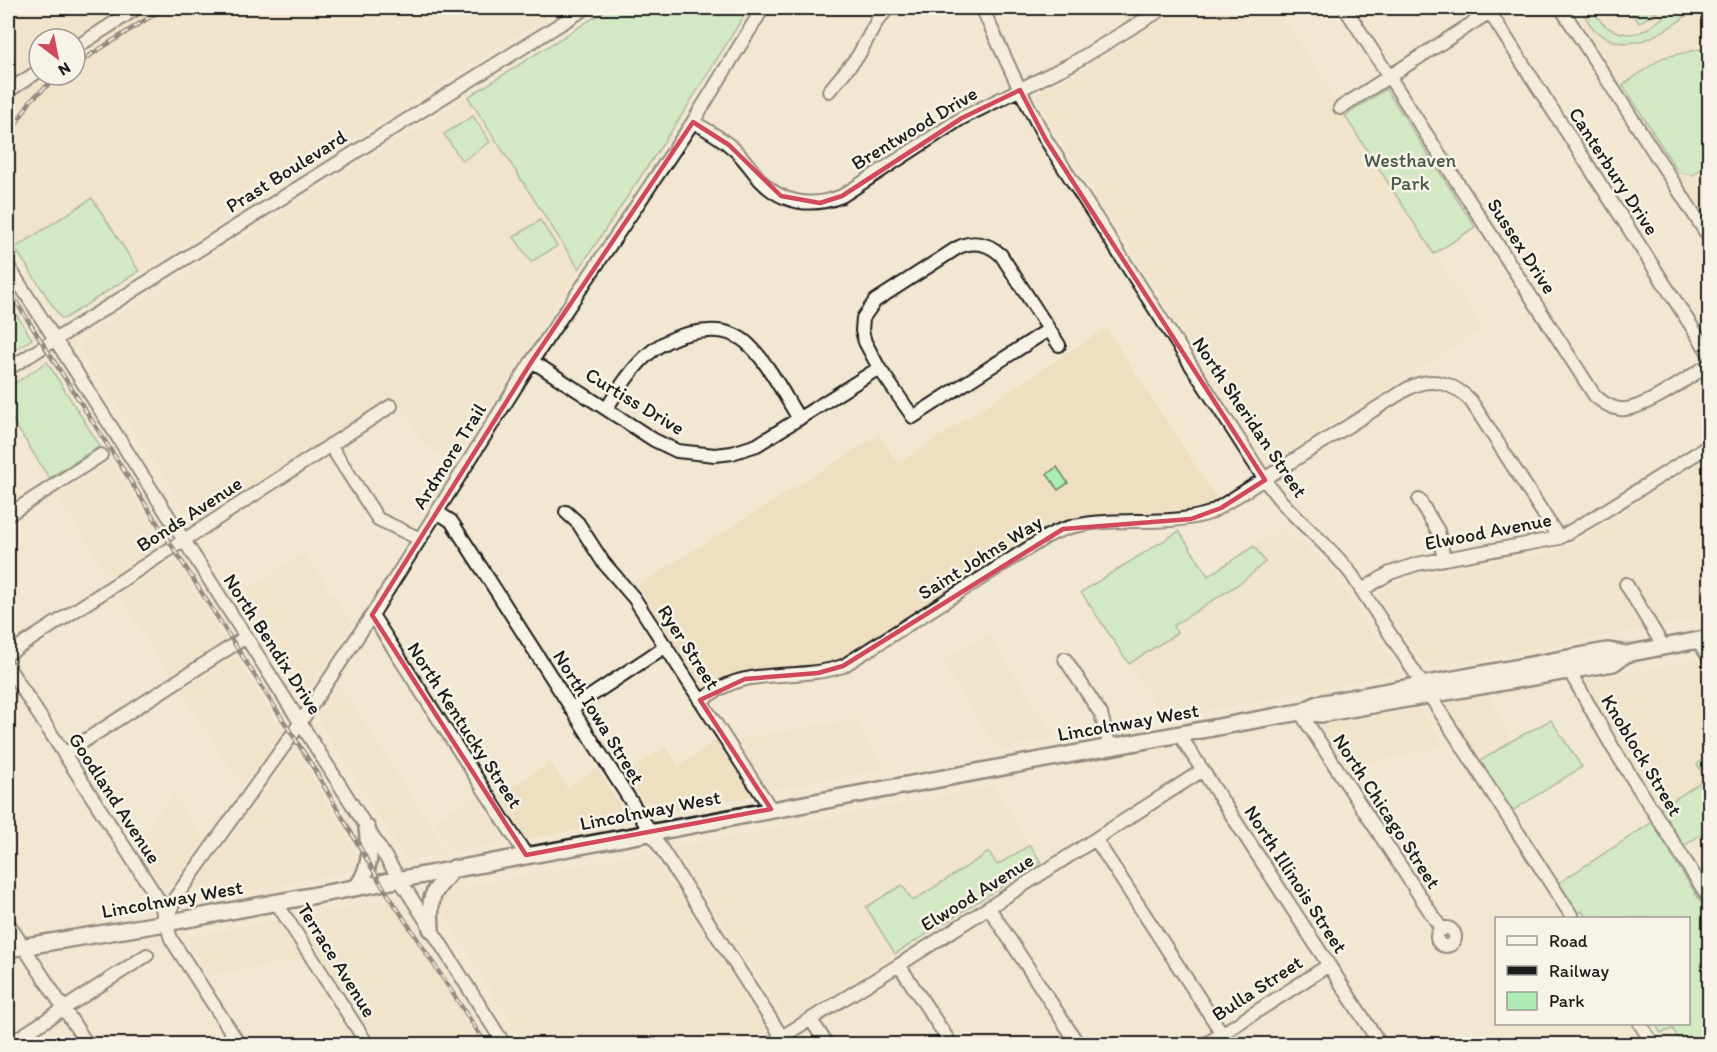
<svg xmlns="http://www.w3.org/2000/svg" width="1717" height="1052" font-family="Itim,sans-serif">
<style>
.built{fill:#eedfc0;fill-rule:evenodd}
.green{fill:#adecb4;stroke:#648468;stroke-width:1.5}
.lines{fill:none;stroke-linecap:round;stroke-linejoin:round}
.minor-casing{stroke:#1c1c1c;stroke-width:16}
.major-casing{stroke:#1c1c1c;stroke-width:20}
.minor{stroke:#f7f3e8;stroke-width:12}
.major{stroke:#f7f3e8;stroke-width:15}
.rail-casing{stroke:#1c1c1c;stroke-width:4.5}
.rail{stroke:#f7f3e8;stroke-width:2;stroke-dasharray:7;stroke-linecap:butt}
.marked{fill:none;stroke:#d1495b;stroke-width:4.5;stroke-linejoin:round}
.labels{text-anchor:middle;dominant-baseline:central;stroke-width:5;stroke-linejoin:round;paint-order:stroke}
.street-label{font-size:20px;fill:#1c1c1c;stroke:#f7f3e8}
.park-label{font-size:20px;fill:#485a4a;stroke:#f7f3e8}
</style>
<rect width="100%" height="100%" fill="#f2e7d1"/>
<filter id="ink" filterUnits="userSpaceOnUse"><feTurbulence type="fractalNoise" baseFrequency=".0167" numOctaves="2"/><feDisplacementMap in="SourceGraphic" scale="12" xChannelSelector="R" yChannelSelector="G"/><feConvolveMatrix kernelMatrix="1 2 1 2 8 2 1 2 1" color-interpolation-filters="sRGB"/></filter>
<g filter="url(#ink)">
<!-- built -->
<path class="built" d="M8 8H560L64 319 60 317 8 237ZM39 39H75V75H39Z
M1178 8H1276L1483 328 1268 464 1046 115 1036 94 1074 76 1175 12Z
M1573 8H1709V221Z
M468 97 579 269 453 463 423 442 395 397 351 425 349 423 258 484 227 500 198 519 192 520 80 348V341Z
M1106 328 1217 499 1205 506 1187 509 1067 519 1050 525 838 659 817 666 744 670 719 680 703 689 638 585 879 435 898 463Z
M1709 458V617L1432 667 1427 666 1415 652 1378 594 1396 583 1415 576 1549 553 1576 543Z
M111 463 162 543 109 577 58 497Z
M1284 528 1327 565 1398 673 1165 719 1129 664 1177 633 1173 626 1243 581 1264 563 1254 546Z
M304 553 352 623 310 688 300 690 259 625 241 593Z
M174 560 225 640 170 675 119 595Z
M987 633 1056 738 998 749 942 662Z
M235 657 283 731 242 785 181 692Z
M1696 660 1709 681V754L1699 760 1706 779 1658 810 1613 740 1584 681Z
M339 684 448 853 408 861 317 718Z
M1489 695 1511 741 1479 762 1444 709V704L1449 700Z
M1420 709 1444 746 1348 768 1321 727Z
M854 719 885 769 769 790 738 740Z
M716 741 752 796 652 814 625 772 666 747 679 766Z
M296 751 348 841 360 869 187 903 185 900Z
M550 762 567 788 597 769 628 818 627 821 527 839 500 795Z
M993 786 1030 845 997 865 989 852 913 901 866 907 895 954 789 1022 674 848Z
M173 794 203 839 165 892 135 845Z
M475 795 504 842 453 852 434 821Z
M650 852 766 1030 743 1044H524L441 909 447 891Z
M390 900 482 1044H365L375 1038 299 921V917Z
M278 920 302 958 209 976 186 937Z"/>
<!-- green -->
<path class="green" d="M609 8H749L680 118 579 269 468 97Z
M1582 8H1593C1597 18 1604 27 1615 31 1646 43 1657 15 1680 8 1685 6 1694 7 1699 8 1671 25 1638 57 1603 36 1592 30 1586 20 1582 8Z
M1628 8H1662L1639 23Z
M1700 49 1709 52V163L1693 175 1678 172 1623 85 1662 58Z
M1386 89 1475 227 1434 254 1345 116Z
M473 116 490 142 462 161 444 134Z
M92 198 139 271 64 319 60 317 15 248Z
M540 220 557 246 531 262 514 237Z
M8 301 32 339 8 354Z
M47 362 100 446 49 478 8 413V388Z
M1057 467 1068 483 1058 490 1047 474Z
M1179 531 1208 576 1254 546 1265 562 1243 581 1173 626 1177 633 1129 664 1081 592Z
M1551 720 1582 767 1512 811 1479 762 1511 741Z
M1709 754V829L1687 844H1681L1658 810 1706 779 1697 764Z
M1654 821 1674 853 1671 855 1709 915V1044H1681L1673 1029 1661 1033 1655 1024H1688V918H1587L1582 911 1577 914 1557 884Z
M1030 845 1041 862 895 954 866 907 902 885 913 901 989 852 997 865Z"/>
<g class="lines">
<defs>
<path id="minor" d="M982 8 1020 90 1046 140 1265 480C1290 518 1325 539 1352 575L1573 918
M1345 8 1595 396C1603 402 1610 408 1620 409 1642 412 1690 376 1710 364
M1487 8 1710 355
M1561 8 1710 239
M75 48 137 8
M8 91 39 71
M829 91 858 56 877 21 888 8
M1340 108 1496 8
M693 122C708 130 723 139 736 151 745 160 752 170 760 180 782 204 812 208 842 196L962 118 1073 63 1164 8
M8 266 246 637 504 1044
M1048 330 913 417 879 368 865 342 862 331 863 318 875 301 957 248C973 240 988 243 1001 255L1059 345
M532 361 654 440 677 451 715 455 732 453 757 445 879 368
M8 369 586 8
M607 408C632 367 656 333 708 331 724 330 739 335 750 346 768 363 786 398 799 419
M330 445 378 519 420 539
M1419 500 1438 531 1444 559
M437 512 451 521 468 547 782 1037
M566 512 578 523 603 562 634 598 771 809
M8 515 101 455
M1626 584 1663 646
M1362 590 1390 573 1417 564 1559 538 1600 514 1710 445
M372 615 526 855
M1697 640 1710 659
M8 654 391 406
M1065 659 1101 714 1110 747
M1565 663 1613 748 1710 900
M8 667 160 902 171 939 239 1044
M700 701C715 691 729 682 746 679 779 672 811 677 843 666L1046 537C1092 510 1158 530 1210 513L1407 389C1430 376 1453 382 1471 401L1559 538
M571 709 666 646
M1300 712 1442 930
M1179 734 1380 1044
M64 754 246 637
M1096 840 1229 1044
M276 902 364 1039
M989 908 1078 1044
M8 923 87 1044
M166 923 175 898 292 735 372 615 532 361 693 122 763 8
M1437 937a9 9 0 1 1 18 0a9 9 0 1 1-18 0Z
M899 965 951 1044
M811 1020 827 1044
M1640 1024 1653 1044
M9 1044 147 955
M770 1044 899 965 1203 770
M1206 1044 1329 965"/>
<path id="major" d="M1301 712 1318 704 1607 651 1626 654 1710 638
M357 887C372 866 370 853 367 828
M431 929C429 894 431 894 454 868
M8 949 166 923 1261 719 1300 712 1321 714 1613 663 1626 654"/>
</defs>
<!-- minor casing -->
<use href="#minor" class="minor-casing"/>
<!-- major casing -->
<use href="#major" class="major-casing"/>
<!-- minor -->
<use href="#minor" class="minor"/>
<!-- major -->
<use href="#major" class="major"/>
<defs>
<path id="rail" d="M75 65 164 8
M8 137 31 100 59 75
M8 289 313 767 380 882 486 1044"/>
</defs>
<!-- rail casing -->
<use href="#rail" class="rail-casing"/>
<!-- rail -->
<use href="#rail" class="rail"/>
</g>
</g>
<!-- marked area -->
<path d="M0 0H1717V1052H0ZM1020 90 1046 140 1265 480 1221 508 1191 519 1063 529 843 666 818 673 745 679 700 700 771 809 526 855 372 615 532 361 693 122 729 145 781 196 820 203 842 196 962 118Z" fill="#f2e7d1" fill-opacity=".55" fill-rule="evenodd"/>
<path class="marked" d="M1020 90 1046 140 1265 480 1221 508 1191 519 1063 529 843 666 818 673 745 679 700 700 771 809 526 855 372 615 532 361 693 122 729 145 781 196 820 203 842 196 962 118Z"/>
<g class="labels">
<!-- street labels -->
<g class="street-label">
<text transform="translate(914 128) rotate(-31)">Brentwood Drive</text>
<text transform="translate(286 171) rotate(-32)">Prast Boulevard</text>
<text transform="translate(1614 171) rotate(57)">Canterbury Drive</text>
<text transform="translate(1522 246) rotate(57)">Sussex Drive</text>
<text transform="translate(635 401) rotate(31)">Curtiss Drive</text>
<text transform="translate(1250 417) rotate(56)">North Sheridan Street</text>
<text transform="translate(449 456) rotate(-58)">Ardmore Trail</text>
<text transform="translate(189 514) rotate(-33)">Bonds Avenue</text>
<text transform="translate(1488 531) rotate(-11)">Elwood Avenue</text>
<text transform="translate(980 557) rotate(-32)">Saint Johns Way</text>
<text transform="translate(273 644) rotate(57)">North Bendix Drive</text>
<text transform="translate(689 647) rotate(57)">Ryer Street</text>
<text transform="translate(599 717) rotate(58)">North Iowa Street</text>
<text transform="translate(1128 722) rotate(-10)">Lincolnway West</text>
<text transform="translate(465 725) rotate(57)">North Kentucky Street</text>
<text transform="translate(1642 755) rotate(59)">Knoblock Street</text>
<text transform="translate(115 798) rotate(57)">Goodland Avenue</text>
<text transform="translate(650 810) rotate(-11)">Lincolnway West</text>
<text transform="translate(1387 811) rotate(57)">North Chicago Street</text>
<text transform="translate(1296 879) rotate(57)">North Illinois Street</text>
<text transform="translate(977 892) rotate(-32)">Elwood Avenue</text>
<text transform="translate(172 899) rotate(-10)">Lincolnway West</text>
<text transform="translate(337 960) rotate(58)">Terrace Avenue</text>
<text transform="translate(1257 988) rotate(-33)">Bulla Street</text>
</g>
<!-- park labels -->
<g class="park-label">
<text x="1410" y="160">Westhaven<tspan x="1410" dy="23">Park</tspan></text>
</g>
</g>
<!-- margin -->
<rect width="1717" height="1052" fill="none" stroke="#f7f3e8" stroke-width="30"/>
<rect x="15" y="15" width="1687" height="1022" fill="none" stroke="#1c1c1c" stroke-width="2" filter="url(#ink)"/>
<!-- legend -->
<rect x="1495" y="917" width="195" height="108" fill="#f7f3e8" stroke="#9f9d96" stroke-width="1.5"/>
<rect x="1507" y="936" width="30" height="9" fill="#f7f3e8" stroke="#9f9d96" stroke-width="1.5"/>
<text x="1549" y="947" font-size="18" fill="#1c1c1c">Road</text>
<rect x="1507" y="966" width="30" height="9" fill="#1c1c1c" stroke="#9f9d96" stroke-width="1.5"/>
<text x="1549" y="977" font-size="18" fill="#1c1c1c">Railway</text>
<rect x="1507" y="992" width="30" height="18" fill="#adecb4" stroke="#9f9d96" stroke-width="1.5"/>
<text x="1549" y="1007" font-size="18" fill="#1c1c1c">Park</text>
<!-- north arrow -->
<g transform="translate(57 57) rotate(148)"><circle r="28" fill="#f7f3e8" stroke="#9f9d96" stroke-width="1.5"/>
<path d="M0-4.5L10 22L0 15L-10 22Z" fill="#d1495b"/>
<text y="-9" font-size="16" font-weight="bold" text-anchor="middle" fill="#1c1c1c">N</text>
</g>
</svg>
